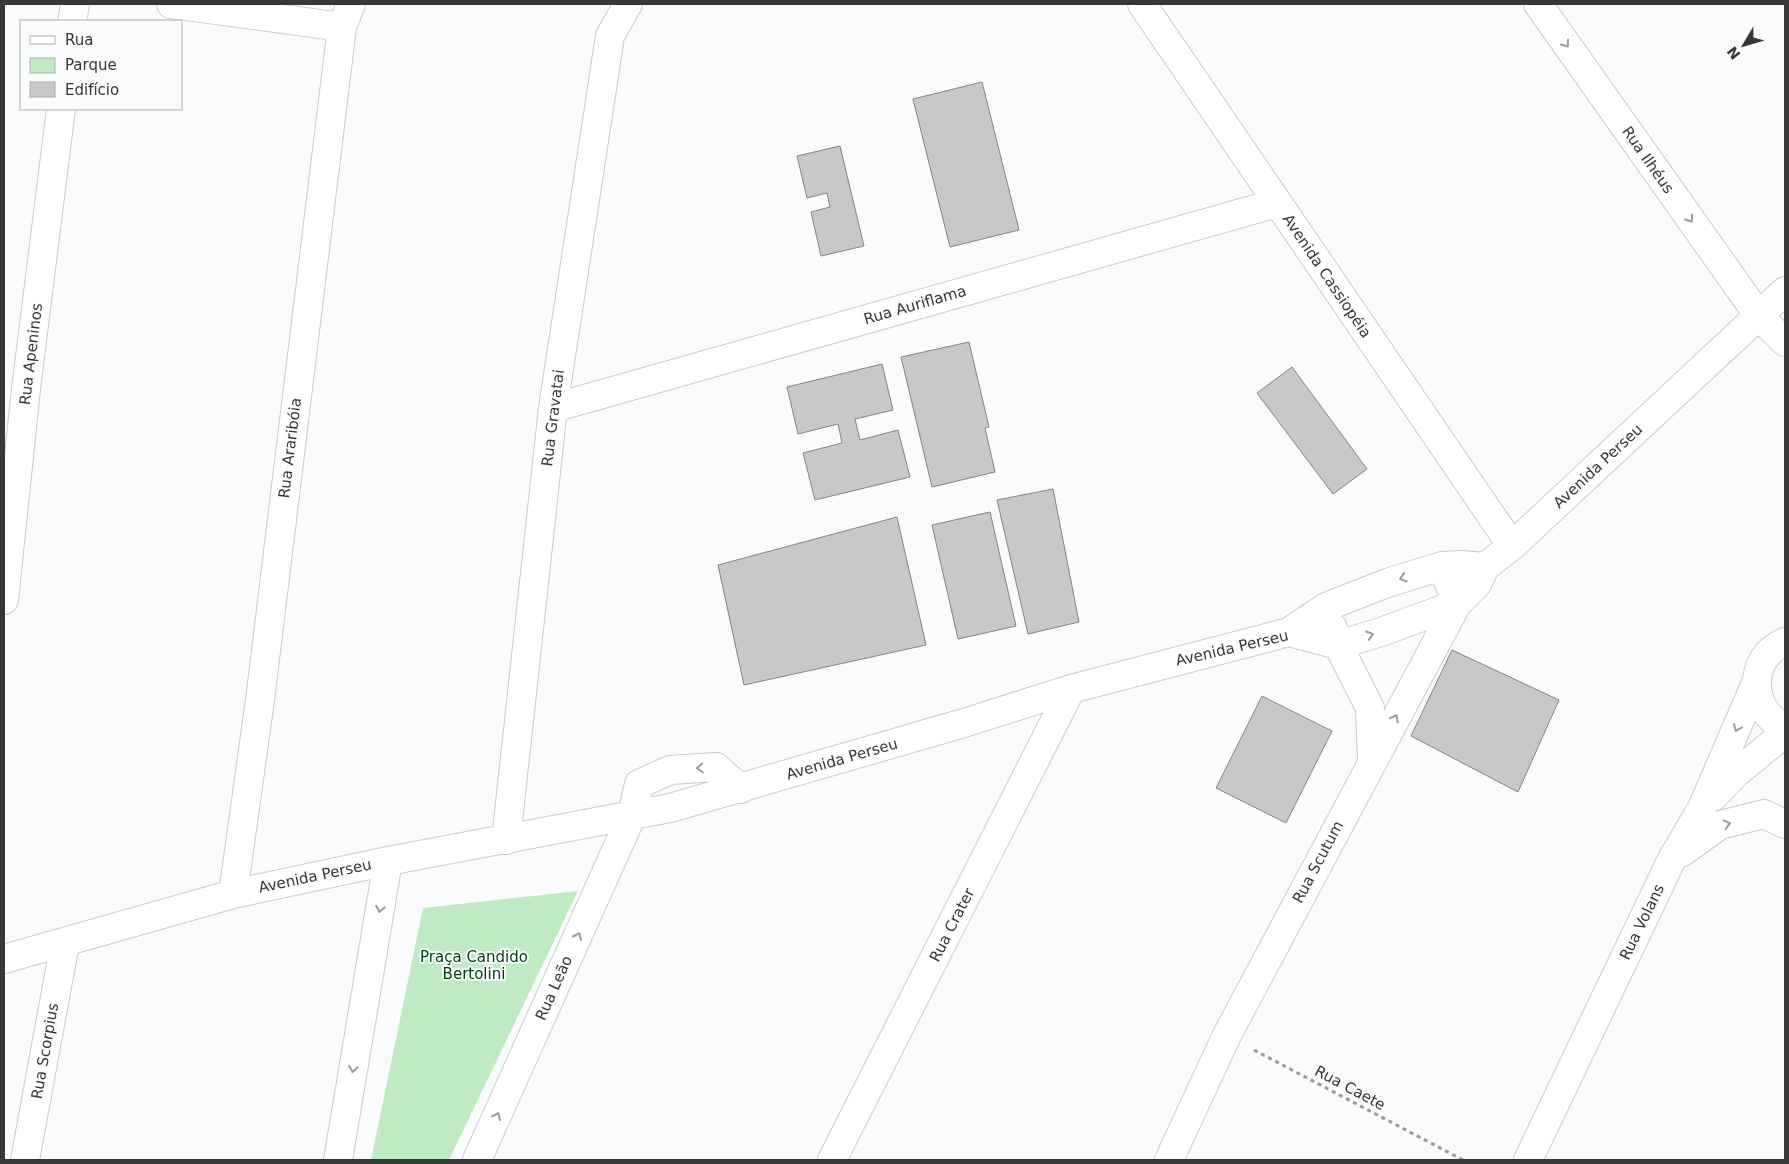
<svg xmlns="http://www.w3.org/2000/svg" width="1789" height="1164" font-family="'DejaVu Sans',sans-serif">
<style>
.green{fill:#bfebc2}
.building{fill:#c9c8c8;stroke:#848383}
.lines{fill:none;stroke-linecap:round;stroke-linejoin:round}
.minor-casing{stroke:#cacbcc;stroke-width:30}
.path{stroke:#99999a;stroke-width:3;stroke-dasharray:4 4;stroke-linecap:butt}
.minor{stroke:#fff;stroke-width:28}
.oneway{stroke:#9b9b9c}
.labels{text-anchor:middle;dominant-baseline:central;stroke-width:4;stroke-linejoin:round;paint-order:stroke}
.street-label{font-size:15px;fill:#373738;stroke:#fafbfc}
.park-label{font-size:15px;fill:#003e10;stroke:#fafbfc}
</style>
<rect width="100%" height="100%" fill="#fafbfc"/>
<!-- green -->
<path class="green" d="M578 891 449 1160H371L423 908Z"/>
<!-- building -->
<path class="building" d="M982 82 1019 230 950 247 913 99Z
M840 146 864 246 821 256 811 212 830 207 827 193 807 198 797 156Z
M969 342 989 427 985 428 995 472 932 487 901 357Z
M882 364 893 410 855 419 860 440 898 430 910 477 815 500 803 453 842 443 838 424 798 434 787 387Z
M1292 367 1367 469 1333 494 1257 393Z
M1053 489 1079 622 1028 634 997 500Z
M990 512 1016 626 958 639 932 525Z
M897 517 926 645 744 685 718 565Z
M1452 650 1559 700 1518 792 1411 736Z
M1262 696 1332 731 1286 823 1216 788Z"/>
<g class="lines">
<defs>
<path id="minor" d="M171 4 342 27
M1142 4 1512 546
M1538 4 1759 316 1785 342
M72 21 75 4
M553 408 1277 203
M4 600 26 389 61 109
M1333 628 1338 645 1370 708 1372 760
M1289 632 1326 607 1387 583 1442 566 1461 565 1485 567
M1785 642C1746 658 1749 711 1785 728
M1714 796 1735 774 1785 733
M506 840 553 408 610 36 628 4
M1681 853 1720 825 1764 814 1785 824
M233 894 260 700 342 27 351 4
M4 959 233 894 388 861 670 808 964 723 1071 689 1289 632 1338 645 1381 632 1457 604 1477 584 1485 567 1512 546 1785 291
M25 1160 65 943
M338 1160 388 861
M477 1160 632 815 639 784 670 770 716 767 741 789
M832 1160 1071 689
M1169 1160 1227 1035 1457 604 1442 566
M1528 1160 1672 859 1702 808 1756 683"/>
</defs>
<!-- minor casing -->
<use href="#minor" class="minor-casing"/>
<!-- path -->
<path class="path" d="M1254 1050 1463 1160"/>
<!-- minor -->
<use href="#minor" class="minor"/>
</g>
<!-- one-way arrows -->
<defs><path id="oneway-chevron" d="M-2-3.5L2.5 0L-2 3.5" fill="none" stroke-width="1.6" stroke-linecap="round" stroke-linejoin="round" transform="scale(1.25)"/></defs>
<g class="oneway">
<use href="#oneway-chevron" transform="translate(1566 44) rotate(55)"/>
<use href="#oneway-chevron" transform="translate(1690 219) rotate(55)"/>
<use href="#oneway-chevron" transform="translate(1403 578) rotate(163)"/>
<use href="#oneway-chevron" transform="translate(1370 635) rotate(-17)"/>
<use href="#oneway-chevron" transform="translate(1395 718) rotate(-62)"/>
<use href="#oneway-chevron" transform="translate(1737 728) rotate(113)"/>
<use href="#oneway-chevron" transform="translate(700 768) rotate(177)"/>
<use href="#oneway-chevron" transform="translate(1727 824) rotate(-15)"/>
<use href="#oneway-chevron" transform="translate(380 909) rotate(100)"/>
<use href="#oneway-chevron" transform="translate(578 936) rotate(-66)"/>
<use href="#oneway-chevron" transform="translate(353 1069) rotate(100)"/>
<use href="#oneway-chevron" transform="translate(497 1116) rotate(-66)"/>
</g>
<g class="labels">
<!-- street labels -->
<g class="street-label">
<text transform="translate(1648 160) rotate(55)">Rua Ilhéus</text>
<text transform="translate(1327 276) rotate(56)">Avenida Cassiopéia</text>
<text transform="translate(915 305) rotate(-16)">Rua Auriflama</text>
<text transform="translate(31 354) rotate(-83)">Rua Apeninos</text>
<text transform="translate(553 418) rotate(-83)">Rua Gravatai</text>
<text transform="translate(290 448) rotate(-83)">Rua Araribóia</text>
<text transform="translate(1598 466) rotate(-43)">Avenida Perseu</text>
<text transform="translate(1232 648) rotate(-13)">Avenida Perseu</text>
<text transform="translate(842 759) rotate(-16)">Avenida Perseu</text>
<text transform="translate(1318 862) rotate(-62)">Rua Scutum</text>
<text transform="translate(315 876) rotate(-12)">Avenida Perseu</text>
<text transform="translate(1642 922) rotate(-64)">Rua Volans</text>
<text transform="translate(952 925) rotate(-63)">Rua Crater</text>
<text transform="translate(554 988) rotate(-66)">Rua Leão</text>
<text transform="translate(45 1051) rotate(-80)">Rua Scorpius</text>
<text transform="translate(1350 1088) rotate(28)">Rua Caete</text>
</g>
<!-- park labels -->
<g class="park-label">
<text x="474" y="957">Praça Candido<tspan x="474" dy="17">Bertolini</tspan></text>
</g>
</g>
<!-- border -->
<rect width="1789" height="1164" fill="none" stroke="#373738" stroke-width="10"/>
<!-- legend -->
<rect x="20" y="20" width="162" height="90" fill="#fafbfc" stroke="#acadae"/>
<rect x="30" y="36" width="25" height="8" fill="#ffffff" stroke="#acadae"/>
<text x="65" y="45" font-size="15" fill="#373738">Rua</text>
<rect x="30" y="58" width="25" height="15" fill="#bfebc2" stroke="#acadae"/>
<text x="65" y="70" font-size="15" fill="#373738">Parque</text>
<rect x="30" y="82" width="25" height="15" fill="#c9c8c8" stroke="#acadae"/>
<text x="65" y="95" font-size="15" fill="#373738">Edifício</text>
<!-- north arrow -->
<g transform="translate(1744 45) rotate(232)" stroke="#fafbfc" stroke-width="4" paint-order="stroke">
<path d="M0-4L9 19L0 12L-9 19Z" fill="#373738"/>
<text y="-8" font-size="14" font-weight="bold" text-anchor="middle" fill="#373738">N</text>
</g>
</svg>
